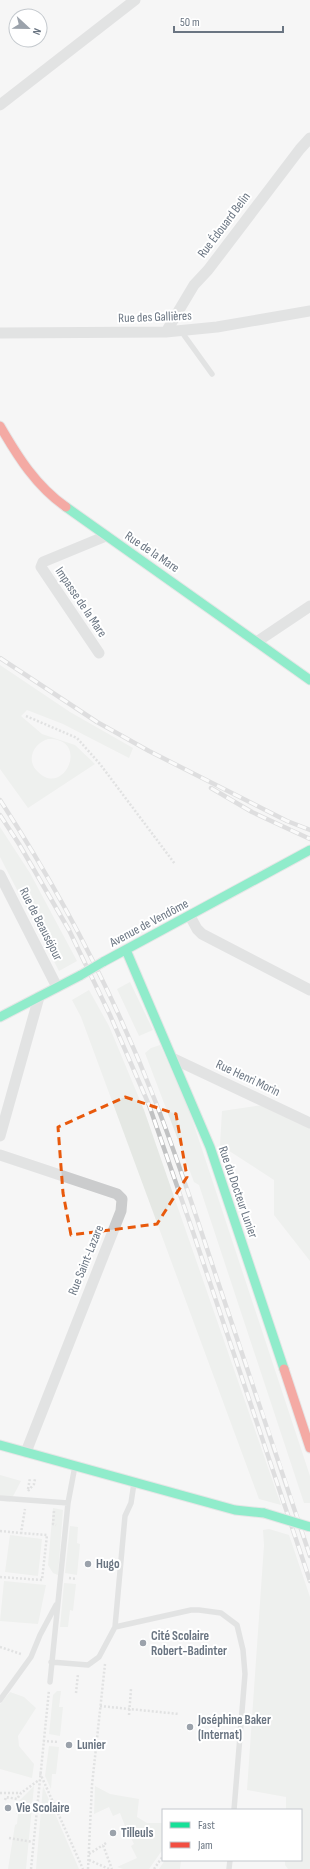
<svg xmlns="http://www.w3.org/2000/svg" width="310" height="1869" font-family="'Sofia Sans Condensed',sans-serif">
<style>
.green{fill:#e5e8e4;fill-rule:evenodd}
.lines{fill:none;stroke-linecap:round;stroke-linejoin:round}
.fast-casing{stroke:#d2d3d3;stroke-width:11}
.jam-casing{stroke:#d2d3d3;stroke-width:11}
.path{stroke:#c8c9ca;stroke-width:2.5;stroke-dasharray:2 2;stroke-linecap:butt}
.lane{stroke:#cbcccd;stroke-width:5.5}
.street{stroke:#cbcccd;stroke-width:11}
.fast{stroke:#16e098;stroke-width:9}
.jam{stroke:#f24e42;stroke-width:9}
.rail-casing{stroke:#c1c2c3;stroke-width:4.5}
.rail{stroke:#fff;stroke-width:3;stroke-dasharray:9;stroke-linecap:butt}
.fast-bridge-casing{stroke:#d2d3d3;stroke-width:11;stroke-linecap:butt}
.fast-bridge{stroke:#16e098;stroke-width:9}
.marked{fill:none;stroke:#e8590c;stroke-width:3;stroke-dasharray:8 5;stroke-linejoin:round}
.poi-dot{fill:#9ba2ab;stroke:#fff;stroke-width:1.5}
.labels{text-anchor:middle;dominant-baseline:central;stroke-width:4;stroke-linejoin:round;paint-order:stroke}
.street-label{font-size:13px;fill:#6a7582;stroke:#fff}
.poi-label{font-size:13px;font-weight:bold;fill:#6a7582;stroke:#fff;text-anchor:start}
</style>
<rect width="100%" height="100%" fill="#f6f6f6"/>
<!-- green -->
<path class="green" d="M0 665 70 712 133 748 129 758 63 724 27 710 21 716 42 734 75 745 95 764 28 808 0 769ZM48 739C91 738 64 798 38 772 25 760 34 743 48 739Z
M0 827 30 873 77 961 59 971 0 857Z
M130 982 153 1030 139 1036 117 989Z
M89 990 109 1026 144 1110 281 1505 259 1499 81 1017 72 1000Z
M160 1045 189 1110 310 1476V1503H304L199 1185 194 1182 145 1053 151 1048Z
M263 1105 310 1127V1261L274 1215V1180L220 1145 222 1111Z
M0 1475 21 1481 10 1502 0 1501Z
M53 1508 63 1510 58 1575 53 1573 48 1565Z
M70 1526 78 1527 77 1543 80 1544 77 1575 65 1573Z
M269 1529 289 1535 310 1597V1869H288L285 1865V1860H301V1810H286V1797L247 1790 264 1545 263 1530Z
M10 1535 42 1539 38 1576 5 1572Z
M4 1581 46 1585 38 1624 0 1621Z
M64 1583 76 1584 73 1611 70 1610 68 1627H60Z
M57 1691H61L59 1707H63L60 1736 49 1734 53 1695Z
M10 1692 24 1697 36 1708 18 1736 19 1746 34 1764 32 1778 0 1769V1704Z
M49 1746 59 1747 56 1774H52L51 1789 45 1776Z
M34 1786 26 1869H8L15 1825 17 1824 18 1814H16L18 1802Z
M43 1786 79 1869H36Z
M95 1786 110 1794 139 1799 137 1817 147 1823H163V1849L149 1869H123L117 1867 137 1858 131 1846 134 1844 131 1838 127 1839 122 1827 125 1826 120 1813 113 1816 109 1807 94 1814Z
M165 1860H181L180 1869H159Z"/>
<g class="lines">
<defs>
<path id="fast" d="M66 507 310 680
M126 950 210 1147 284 1369
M103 962 310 850
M0 1017 81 975
M0 1445 235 1510 264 1513"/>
<path id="jam" d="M0 426C18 457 36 486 66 507
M284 1369 310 1448"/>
</defs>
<!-- fast casing -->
<use href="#fast" class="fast-casing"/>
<!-- jam casing -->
<use href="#jam" class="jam-casing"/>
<!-- path -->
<path class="path" d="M26 716 77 738 100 764 175 864
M28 1489 30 1478
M28 1491 34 1484 35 1479
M54 1511 53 1524 56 1525
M0 1531 21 1533 25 1509
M0 1577 42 1580 47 1535 21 1533
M69 1578 77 1579
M0 1647 21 1654
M76 1693 78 1674
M100 1706 179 1714
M129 1715 131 1689
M43 1741 59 1742
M40 1773 83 1869
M0 1793H21
M5 1800 6 1797 17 1799 21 1793 39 1780
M9 1838 33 1842
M106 1843 103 1845 112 1869
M89 1854 103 1845
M89 1860 109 1869
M31 1869 49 1690
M88 1869 92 1785 105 1664
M154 1869 163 1856"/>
<!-- lane -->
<path class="lane" d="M181 331 212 374
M0 1498 68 1503
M115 1627 125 1516 131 1503 134 1483
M51 1662 88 1665 99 1657 115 1627 191 1610H199L221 1613 237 1625 243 1650 245 1674 234 1810
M50 1682 68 1503 75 1466
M0 1700 31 1657 40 1635 56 1605
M229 1869 230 1860"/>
<!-- street -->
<path class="street" d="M0 105 135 0
M166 332 194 285 208 270 300 149 310 138
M0 333 166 332 217 327 310 311
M258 641 310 606
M99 653 41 567 43 562 106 536
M0 875 57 987
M190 916 197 929 202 934 310 990
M174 1059 310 1123
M0 1136 39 997
M0 1155 117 1194 122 1199 121 1211 26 1452"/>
<!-- fast -->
<use href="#fast" class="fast"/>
<!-- jam -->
<use href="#jam" class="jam"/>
<defs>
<path id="rail" d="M0 658 97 722 149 751 287 821 310 830
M211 788 252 812 310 839
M0 800C62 895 115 997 156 1103 179 1162 198 1222 218 1282 249 1373 280 1464 310 1556
M0 815 19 844 69 930 110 1015 149 1105 194 1235 310 1581"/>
</defs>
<!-- rail casing -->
<use href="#rail" class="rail-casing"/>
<!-- rail -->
<use href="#rail" class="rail"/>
<defs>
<path id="fast-bridge" d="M81 975 103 962
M264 1513 310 1527"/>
</defs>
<!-- fast-bridge casing -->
<use href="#fast-bridge" class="fast-bridge-casing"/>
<!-- fast-bridge -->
<use href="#fast-bridge" class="fast-bridge"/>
</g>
<!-- marked area -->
<path d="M0 0H310V1869H0ZM125 1097 176 1114 187 1177 157 1224 71 1235 63 1193 58 1127Z" fill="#f6f6f6" fill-opacity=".55" fill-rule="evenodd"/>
<path class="marked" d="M125 1097 176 1114 187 1177 157 1224 71 1235 63 1193 58 1127Z"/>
<!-- markers -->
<g class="poi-dot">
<circle cx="88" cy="1564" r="4"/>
<circle cx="143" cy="1643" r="4"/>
<circle cx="190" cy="1727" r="4"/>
<circle cx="69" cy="1745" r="4"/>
<circle cx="8" cy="1808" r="4"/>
<circle cx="113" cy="1833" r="4"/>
</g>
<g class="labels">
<!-- street labels -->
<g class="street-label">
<text transform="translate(224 225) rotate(-53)">Rue Édouard Belin</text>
<text transform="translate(155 317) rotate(-2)">Rue des Gallières</text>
<text transform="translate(152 552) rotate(34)">Rue de la Mare</text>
<text transform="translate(81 602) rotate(56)">Impasse de la Mare</text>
<text transform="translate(149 923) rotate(-28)">Avenue de Vendôme</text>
<text transform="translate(41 924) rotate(63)">Rue de Beauséjour</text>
<text transform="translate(248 1078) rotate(25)">Rue Henri Morin</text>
<text transform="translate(238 1192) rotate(71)">Rue du Docteur Lunier</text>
<text transform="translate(86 1260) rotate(-68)">Rue Saint-Lazare</text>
</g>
<!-- poi labels -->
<g class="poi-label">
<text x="96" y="1564">Hugo</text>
<text x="151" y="1636">Cité Scolaire<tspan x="151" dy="15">Robert-Badinter</tspan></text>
<text x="198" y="1720">Joséphine Baker<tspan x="198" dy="15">(Internat)</tspan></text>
<text x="77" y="1745">Lunier</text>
<text x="16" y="1808">Vie Scolaire</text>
<text x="121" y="1833">Tilleuls</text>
</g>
</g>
<!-- legend -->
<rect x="162" y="1809" width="140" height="52" fill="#ffffff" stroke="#c3c8cd"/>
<rect x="170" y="1822" width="20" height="6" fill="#16e098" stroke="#c3c8cd"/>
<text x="198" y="1829" font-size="12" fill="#6a7582">Fast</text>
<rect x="170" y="1842" width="20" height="6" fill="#f24e42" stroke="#c3c8cd"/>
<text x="198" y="1849" font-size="12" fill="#6a7582">Jam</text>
<!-- north arrow -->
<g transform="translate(28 28) rotate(112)"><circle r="19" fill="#ffffff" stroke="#c3c8cd"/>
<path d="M0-3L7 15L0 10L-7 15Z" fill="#9ba2ab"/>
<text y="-6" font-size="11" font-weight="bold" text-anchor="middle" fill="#6a7582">N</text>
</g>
<!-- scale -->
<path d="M174 26v6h109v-6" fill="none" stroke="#6a7582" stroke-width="2"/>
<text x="180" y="26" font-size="12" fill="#6a7582" stroke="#ffffff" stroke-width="3" paint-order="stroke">50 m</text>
</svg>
